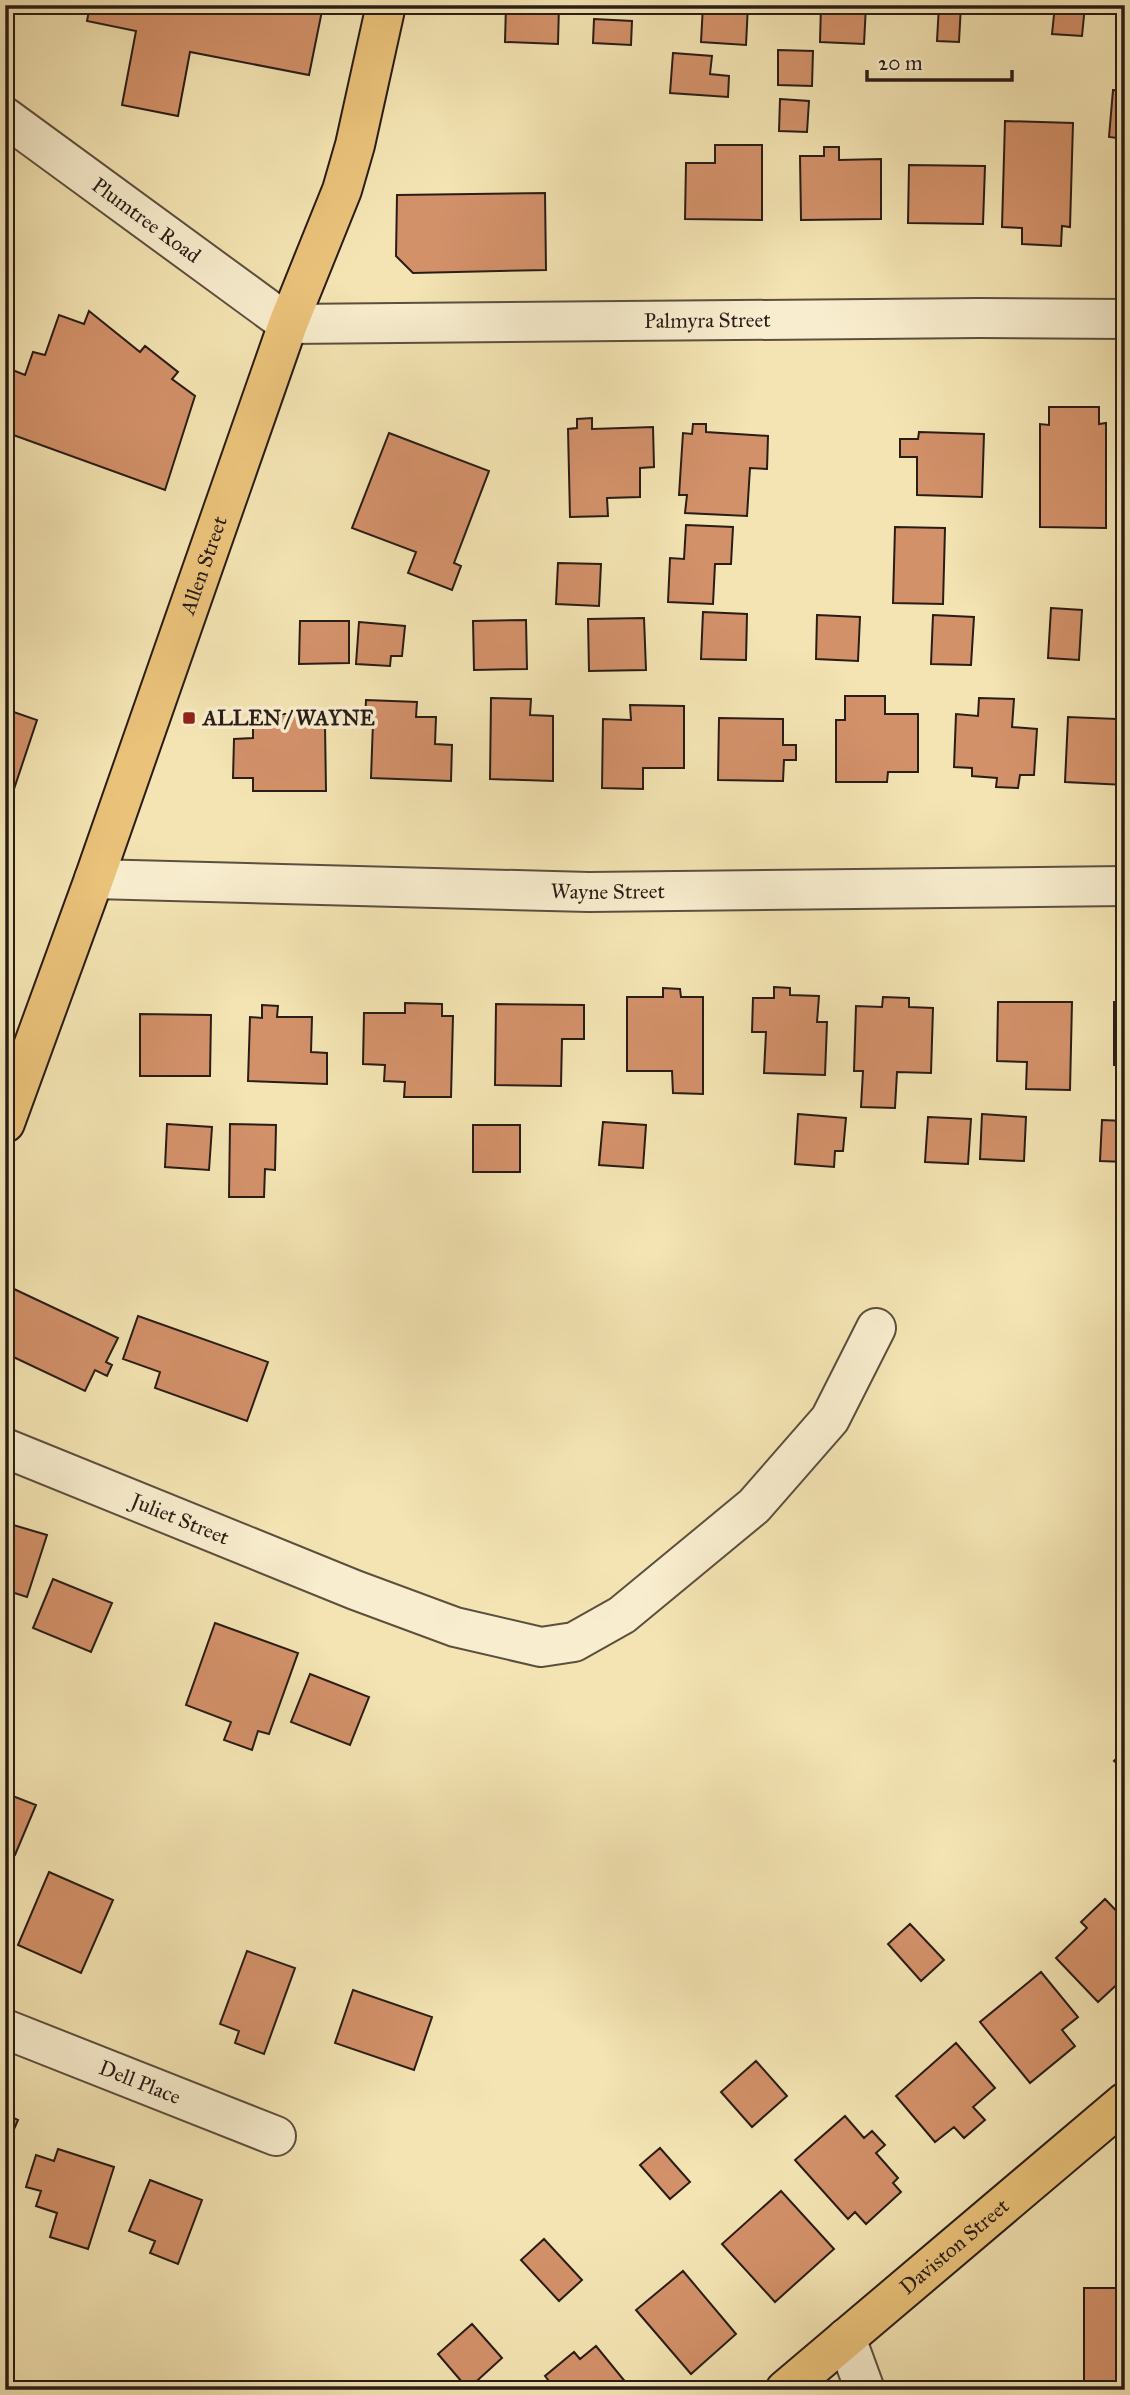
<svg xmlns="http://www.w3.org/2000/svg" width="1130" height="2395" font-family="'IM FELL Great Primer',serif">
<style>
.building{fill:#d3916a;stroke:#291d17;stroke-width:2}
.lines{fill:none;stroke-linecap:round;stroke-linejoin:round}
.minor-casing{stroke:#5c4f3e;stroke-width:42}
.major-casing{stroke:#291d17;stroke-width:42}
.minor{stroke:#f8edce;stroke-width:38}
.major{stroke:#eac27a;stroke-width:38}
.poi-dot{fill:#8f2418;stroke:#f8edce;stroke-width:2.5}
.labels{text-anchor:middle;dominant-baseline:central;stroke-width:7;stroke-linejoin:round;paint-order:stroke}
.street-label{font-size:21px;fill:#291d17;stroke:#f8edce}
.poi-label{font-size:21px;font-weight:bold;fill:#291d17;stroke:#f8edce;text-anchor:start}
</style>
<rect width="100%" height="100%" fill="#f4e4b3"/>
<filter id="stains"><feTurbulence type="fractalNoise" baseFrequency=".00286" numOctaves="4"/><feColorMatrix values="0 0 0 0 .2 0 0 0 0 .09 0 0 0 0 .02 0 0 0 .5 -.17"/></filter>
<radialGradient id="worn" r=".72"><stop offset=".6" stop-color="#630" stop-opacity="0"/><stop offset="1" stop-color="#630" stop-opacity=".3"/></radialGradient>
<!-- building -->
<path class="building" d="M90 5H320L323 6 309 75 190 52 178 116 122 105 136 31 87 21Z
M506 5H559L558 44 505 42Z
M703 5H748L746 45 701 42Z
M821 5H866L864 44 820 42Z
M939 5H961L959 42 937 41Z
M1055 5H1085L1082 36 1052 34Z
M594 19 632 21 631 45 593 43Z
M778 50 813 51 812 86 778 85Z
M673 53 712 56 710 74 729 76 728 97 670 93Z
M1113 90 1125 91V139L1109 137Z
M780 99 809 101 807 132 779 131Z
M1005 121 1073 123 1070 227 1062 226 1061 246 1022 244V228L1002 227Z
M715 145H762V220L685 219 686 163H715Z
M824 147H839V160L881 159V219L801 220 800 156H824Z
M909 165 985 166 983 224 908 223Z
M545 193 546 270 413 273 396 256 397 195Z
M89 311 140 352 145 346 178 372 172 379 195 396 165 490 5 432V367L25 375 33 352 45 355 59 315 84 324Z
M1049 407H1099V424L1106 423V528L1040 527V424L1049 425Z
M592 418V429L653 427 654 467 640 468V497L607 498 608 516 570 517 568 429 577 428V419Z
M693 424H706V432L768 436 767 469 750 468 747 516 685 513 687 495H679L683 433 692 434Z
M919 432 984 434 982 497 917 495V457H900V439H918Z
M389 433 489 471 454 563 461 566 452 590 408 573 416 552 352 528Z
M686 525 733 527 731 564H715L713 604 668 602 670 558 684 559Z
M895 527 945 528 943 604 893 603Z
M558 563 601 564 599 606 556 604Z
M1051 608 1082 610 1079 660 1048 658Z
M703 612 747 614 746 660 701 659Z
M817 615 860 617 858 661 816 659Z
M933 615 974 617 971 665 931 664Z
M644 618 646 670 589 671 588 619Z
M526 620 527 669 474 670 473 621Z
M300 621H349V663L299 664Z
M359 622 405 626 402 656H391L390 666 356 664Z
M845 696H885V714H918V772H888L887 782H836V720H845Z
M491 698 531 699 530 715 553 716V781L490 779Z
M979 698 1014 699 1012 727 1037 729 1034 775H1020L1018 788 996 787 997 778 972 776V768L954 767 956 714 978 716Z
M366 700 417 702 416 717H436L435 744 452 745 451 781 371 778 373 722H365Z
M630 705 684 706V768H643V789L602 788 603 719 631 720Z
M5 709 37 720 14 789 5 786Z
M1118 710 1125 711V785L1065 782 1068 717 1117 719Z
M276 714H307V726L325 725 326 791H253V778H233L234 739 253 738V726H276Z
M719 718 783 719V745H796V760H784L783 781 718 780Z
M774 987 790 988V995L819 996 817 1022H827L825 1075 764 1073 766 1032H752L753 998H774Z
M663 988 680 989 681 997H703V1094L673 1093 672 1071H627V997H663Z
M883 997 909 998V1007L933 1008 931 1073 897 1072 895 1108 861 1107 863 1071H854L856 1006 882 1007Z
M998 1002H1072L1070 1090 1026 1089 1027 1062 997 1061Z
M1114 1002 1125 1003V1065H1114Z
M405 1003 442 1004V1016H453L451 1097H404L405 1082 384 1081 385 1065 363 1064 364 1013H405Z
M496 1004 584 1005V1039H562L561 1086 495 1085Z
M262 1005 278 1006 277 1017H312L311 1052 327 1053V1084L248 1081 250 1017 262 1018Z
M140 1014 211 1015 210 1076H140Z
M798 1114 846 1118 843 1151H835L834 1167 795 1164Z
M982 1114 1026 1117 1024 1161 980 1159Z
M928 1117 971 1119 968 1164 925 1162Z
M1102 1120 1125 1121V1162L1100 1161Z
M603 1122 646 1125 643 1168 599 1165Z
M167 1124 212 1127 209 1170 165 1167Z
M230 1124 276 1125 275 1170 265 1169 264 1197H229Z
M473 1125H520V1172H473Z
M14 1289 118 1338 106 1362 112 1365 107 1376 95 1370 85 1391 5 1353V1344L11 1331 5 1329V1309Z
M138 1316 268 1362 247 1421 155 1388 160 1372 123 1359Z
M10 1524 47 1535 27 1597 5 1590V1530L8 1531Z
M53 1579 112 1603 91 1652 33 1628Z
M215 1623 298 1653 269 1734 258 1731 252 1750 224 1740 231 1722 186 1705Z
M310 1674 369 1697 350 1745 291 1722Z
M1125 1750V1770L1114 1761Z
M5 1793 36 1805 15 1855 5 1851Z
M49 1872 113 1900 81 1973 18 1945Z
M1105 1899 1125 1920V1977L1098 2002 1056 1958 1087 1928 1081 1922Z
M910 1924 944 1960 921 1981 888 1944Z
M247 1951 295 1968 264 2054 235 2043 239 2031 220 2024Z
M1041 1972 1078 2017 1062 2030 1075 2046 1030 2083 980 2022Z
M353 1990 432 2017 414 2070 335 2043Z
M956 2043 995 2088 973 2107 985 2120 964 2138 954 2127 935 2142 896 2096Z
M756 2061 787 2096 752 2127 721 2092Z
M5 2114 18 2120 5 2150Z
M845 2116 864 2138 872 2131 885 2145 876 2153 898 2178 893 2183 901 2192 866 2224 855 2212 848 2219 795 2160Z
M660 2148 690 2182 670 2199 640 2165Z
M58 2149 114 2167 88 2249 50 2237 57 2213 36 2206 41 2191 26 2187 36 2155 54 2161Z
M150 2180 202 2200 178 2264 150 2253 155 2241 129 2231Z
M781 2191 834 2249 775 2302 722 2244Z
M544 2239 582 2280 559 2301 521 2260Z
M683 2271 736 2334 691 2374 636 2310Z
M1084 2288H1125V2387H1084Z
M472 2324 502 2358 468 2389 438 2354Z
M596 2346 632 2390H556L545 2376 574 2352 580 2359Z"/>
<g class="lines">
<defs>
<g id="minor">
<path id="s1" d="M5 117 288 324 979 318 1125 319"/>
<path id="s2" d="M94 879 589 892 1125 886"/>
<path id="s3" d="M5 1448 355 1590 455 1627 541 1647 574 1642 622 1615 754 1506 830 1419 876 1328"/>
<path id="s4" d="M5 2029 276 2136"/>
<path d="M846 2338 865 2390"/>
</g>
<g id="major">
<path id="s5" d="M5 1123 94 879 288 324 342 190 355 145 386 5"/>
<path id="s6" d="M785 2390 1125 2102"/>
</g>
</defs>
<!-- minor casing -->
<use href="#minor" class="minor-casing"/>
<!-- major casing -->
<use href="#major" class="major-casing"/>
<!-- minor -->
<use href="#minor" class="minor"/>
<!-- major -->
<use href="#major" class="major"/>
</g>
<!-- markers -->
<rect class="poi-dot" x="182" y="711" width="14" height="14" rx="3.5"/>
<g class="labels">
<!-- street labels -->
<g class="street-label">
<text stroke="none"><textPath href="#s1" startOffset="175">Plumtree Road</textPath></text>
<text stroke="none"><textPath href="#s1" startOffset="770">Palmyra Street</textPath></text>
<text stroke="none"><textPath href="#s5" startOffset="592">Allen Street</textPath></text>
<text stroke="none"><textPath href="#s2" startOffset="514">Wayne Street</textPath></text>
<text stroke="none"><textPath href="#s3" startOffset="189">Juliet Street</textPath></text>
<text stroke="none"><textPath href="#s4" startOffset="145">Dell Place</textPath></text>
<text stroke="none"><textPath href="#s6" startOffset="222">Daviston Street</textPath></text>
</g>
<!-- poi labels -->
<g class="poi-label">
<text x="203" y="718">ALLEN / WAYNE</text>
</g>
</g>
<!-- margin -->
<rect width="1130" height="2395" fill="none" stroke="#f4e4b3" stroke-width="28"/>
<rect x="7" y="7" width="1116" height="2381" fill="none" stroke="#291d17" stroke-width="3.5"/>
<rect x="14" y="14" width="1102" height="2367" fill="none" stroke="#291d17" stroke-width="2"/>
<!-- scale -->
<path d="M867 70v10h145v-10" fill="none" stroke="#291d17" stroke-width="3.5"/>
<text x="878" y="70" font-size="21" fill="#291d17" stroke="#f8edce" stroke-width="5" paint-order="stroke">20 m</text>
<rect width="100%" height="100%" filter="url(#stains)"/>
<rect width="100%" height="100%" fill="url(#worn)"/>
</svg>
